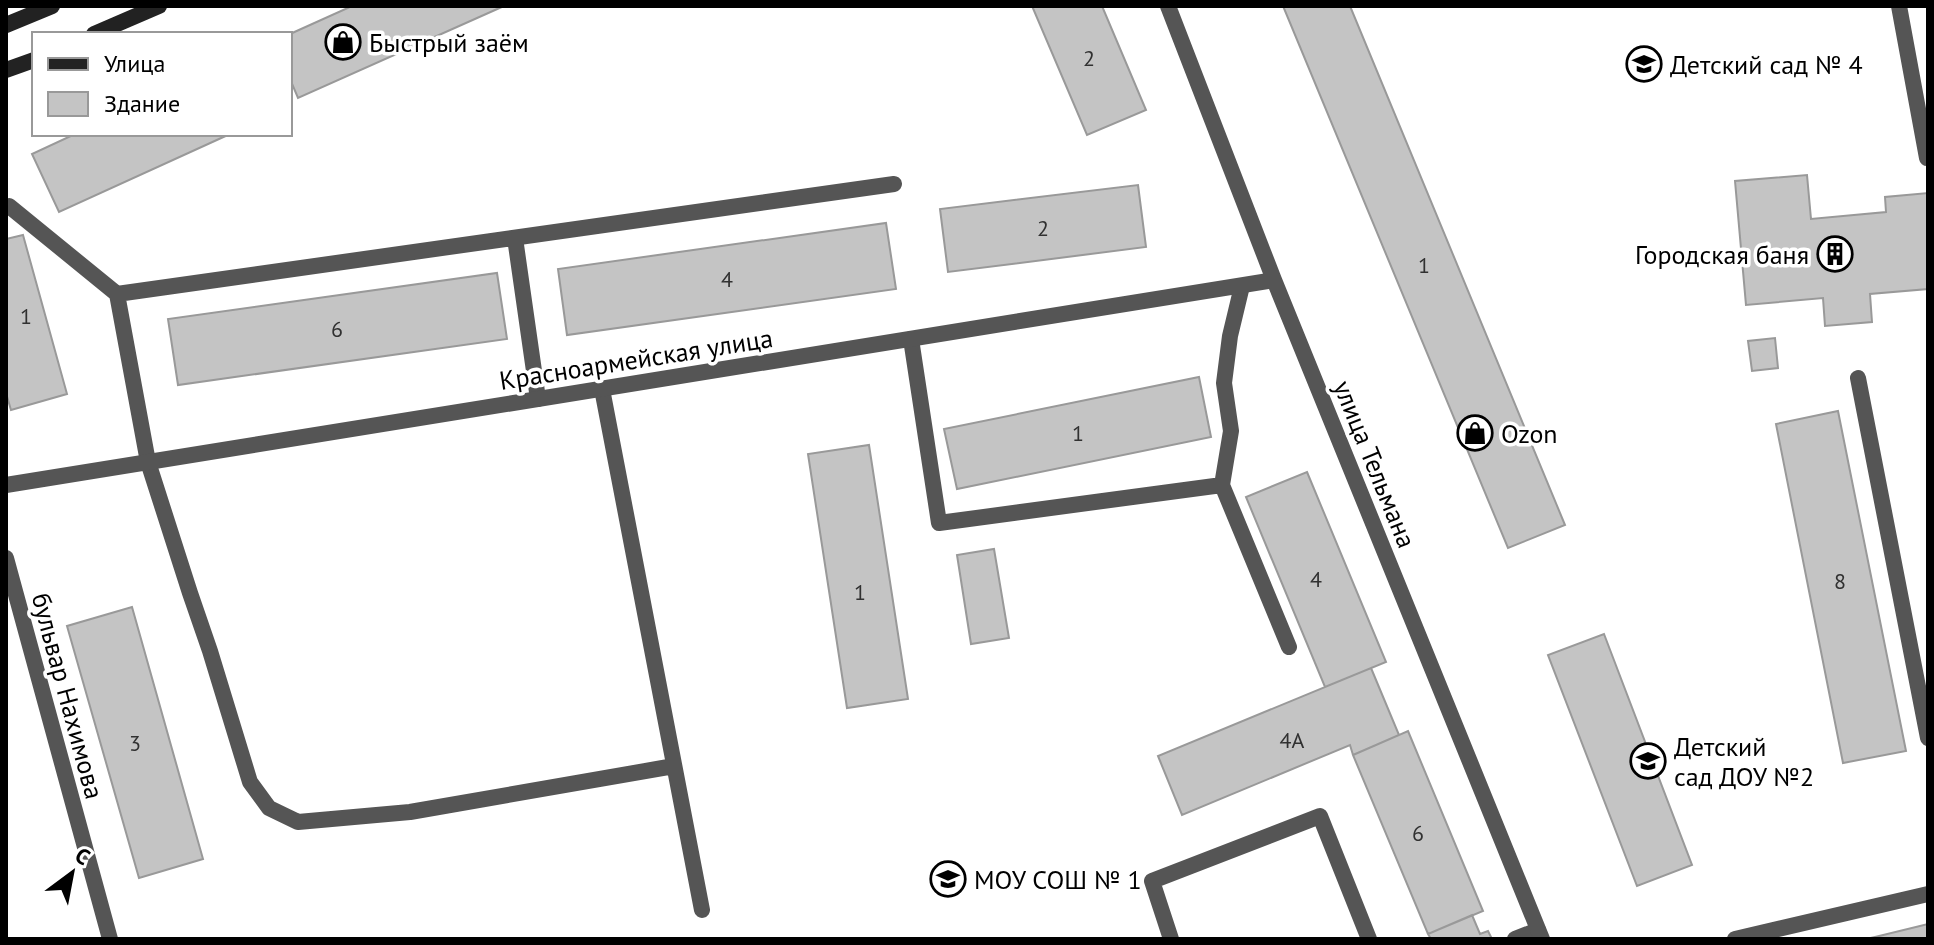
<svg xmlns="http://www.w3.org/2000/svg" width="1934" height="945" font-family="'PT Sans',sans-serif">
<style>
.building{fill:#c4c4c4;stroke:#999;stroke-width:2}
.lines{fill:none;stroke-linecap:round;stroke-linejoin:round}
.service{stroke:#555;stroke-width:16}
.minor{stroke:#555;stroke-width:16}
.tertiary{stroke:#555;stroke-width:16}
.secondary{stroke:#222;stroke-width:16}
.labels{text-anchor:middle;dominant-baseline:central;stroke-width:7;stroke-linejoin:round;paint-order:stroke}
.number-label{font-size:22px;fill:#313131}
.poi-label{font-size:26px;fill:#000;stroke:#fff;text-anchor:start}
.street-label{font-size:26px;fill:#000;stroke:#fff}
</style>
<rect width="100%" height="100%" fill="#fff"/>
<!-- building -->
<path class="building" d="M352 6H504L298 98 290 79V34Z
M1032 6H1102L1146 110 1087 135Z
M1283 6H1350L1565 525 1508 548Z
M75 134H230L59 212 32 154Z
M1807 175 1811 219 1886 212 1885 197 1928 193V289L1870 294 1872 322 1825 326 1823 298 1746 305 1735 181Z
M1138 185 1146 247 948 272 940 209Z
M886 223 896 289 567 335 558 269Z
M23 235 67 394 11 410 6 393V239Z
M497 273 507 339 178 385 168 319Z
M1775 338 1778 368 1752 371 1748 341Z
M1199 377 1211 437 957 489 944 429Z
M1838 411 1906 751 1843 763 1776 424Z
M869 445 908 699 847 708 808 454Z
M1307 472 1386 662 1325 687 1246 497Z
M994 549 1009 638 971 644 957 555Z
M132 607 203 859 139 878 67 626Z
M1604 634 1692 865 1637 886 1548 655Z
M1371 668 1399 735 1353 755 1350 745 1182 815 1158 756Z
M1408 731 1483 911 1428 934 1353 755Z
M1472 915 1480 934 1488 931 1492 939H1431L1428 934Z
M1928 924V939H1866L1875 937Z"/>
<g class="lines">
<!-- service -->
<path class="service" d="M1899 6 1927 158H1928
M6 207 9 206 117 294 148 462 190 593 210 651 250 782 269 808 298 822 410 812 674 766
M515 238 538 399
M1242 286 1230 336 1224 383 1231 431 1222 485 1289 647
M117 294 894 184
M911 339 939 523 1222 485
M1858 378 1928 738
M602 389 702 910
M1171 939 1152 881 1320 816 1369 939
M1515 939 1538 930
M1735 939 1928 894"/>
<!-- minor -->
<path class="minor" d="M1168 6 1274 280 1542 939
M6 485 1274 280"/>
<!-- tertiary -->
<path class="tertiary" d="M6 558 110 939"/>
<!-- secondary -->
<path class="secondary" d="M6 25 52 6
M94 34 159 6
M6 70 34 60"/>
</g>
<!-- icons -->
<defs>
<symbol id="shop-ring" viewBox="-11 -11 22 22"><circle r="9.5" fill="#fff" stroke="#000" stroke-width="1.5"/><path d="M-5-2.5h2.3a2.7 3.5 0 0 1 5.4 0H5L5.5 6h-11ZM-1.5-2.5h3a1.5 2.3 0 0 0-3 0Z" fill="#000"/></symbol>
<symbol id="school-ring" viewBox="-11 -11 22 22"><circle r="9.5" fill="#fff" stroke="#000" stroke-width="1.5"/><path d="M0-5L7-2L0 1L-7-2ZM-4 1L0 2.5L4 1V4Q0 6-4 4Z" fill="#000"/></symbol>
<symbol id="building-ring" viewBox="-11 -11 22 22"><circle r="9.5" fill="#fff" stroke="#000" stroke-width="1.5"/><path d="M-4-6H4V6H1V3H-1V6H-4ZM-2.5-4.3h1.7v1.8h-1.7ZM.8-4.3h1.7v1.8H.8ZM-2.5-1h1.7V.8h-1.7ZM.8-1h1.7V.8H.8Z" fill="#000"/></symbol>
</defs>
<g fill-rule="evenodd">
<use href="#shop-ring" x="323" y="22" width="40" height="40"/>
<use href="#school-ring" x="1624" y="44" width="40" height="40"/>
<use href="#building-ring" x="1815" y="234" width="40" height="40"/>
<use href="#shop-ring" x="1455" y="413" width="40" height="40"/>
<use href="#school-ring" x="1628" y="741" width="40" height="40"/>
<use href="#school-ring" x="928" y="859" width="40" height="40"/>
</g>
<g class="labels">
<!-- number labels -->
<g class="number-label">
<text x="1089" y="58">2</text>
<text x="1043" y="228">2</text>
<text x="1424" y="265">1</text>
<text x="727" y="279">4</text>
<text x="26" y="316">1</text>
<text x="337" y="329">6</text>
<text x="1078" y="433">1</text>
<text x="1316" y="579">4</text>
<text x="1840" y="581">8</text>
<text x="860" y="592">1</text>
<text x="1292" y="740">4А</text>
<text x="135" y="743">3</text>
<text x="1418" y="833">6</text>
</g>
<!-- poi labels -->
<g class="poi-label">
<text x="369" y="42">Быстрый заём</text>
<text x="1670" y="64">Детский сад № 4</text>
<text x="1809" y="254" text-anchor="end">Городская баня</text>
<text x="1501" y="433">Ozon</text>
<text x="1674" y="746">Детский<tspan x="1674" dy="30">сад ДОУ №2</tspan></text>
<text x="974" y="879">МОУ СОШ № 1</text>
</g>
<!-- street labels -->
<g class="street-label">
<text transform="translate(636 359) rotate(-9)">Красноармейская улица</text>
<text transform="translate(1375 464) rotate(68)">улица Тельмана</text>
<text transform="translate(68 696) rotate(75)">бульвар Нахимова</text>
</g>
</g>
<!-- border -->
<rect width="1934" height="945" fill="none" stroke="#000000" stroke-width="16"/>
<!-- legend -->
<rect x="32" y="32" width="260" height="104" fill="#ffffff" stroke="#999999" stroke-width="2"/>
<rect x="48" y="58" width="40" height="12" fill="#222222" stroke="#999999" stroke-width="2"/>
<text x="104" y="72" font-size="24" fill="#000000">Улица</text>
<rect x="48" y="92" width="40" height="24" fill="#c4c4c4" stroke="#999999" stroke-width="2"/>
<text x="104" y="112" font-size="24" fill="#000000">Здание</text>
<!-- north arrow -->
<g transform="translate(72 873) rotate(32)" stroke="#ffffff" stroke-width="6" paint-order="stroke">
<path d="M0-6L14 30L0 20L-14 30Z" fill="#000000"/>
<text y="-12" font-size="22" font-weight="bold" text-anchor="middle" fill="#000000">С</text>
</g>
</svg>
